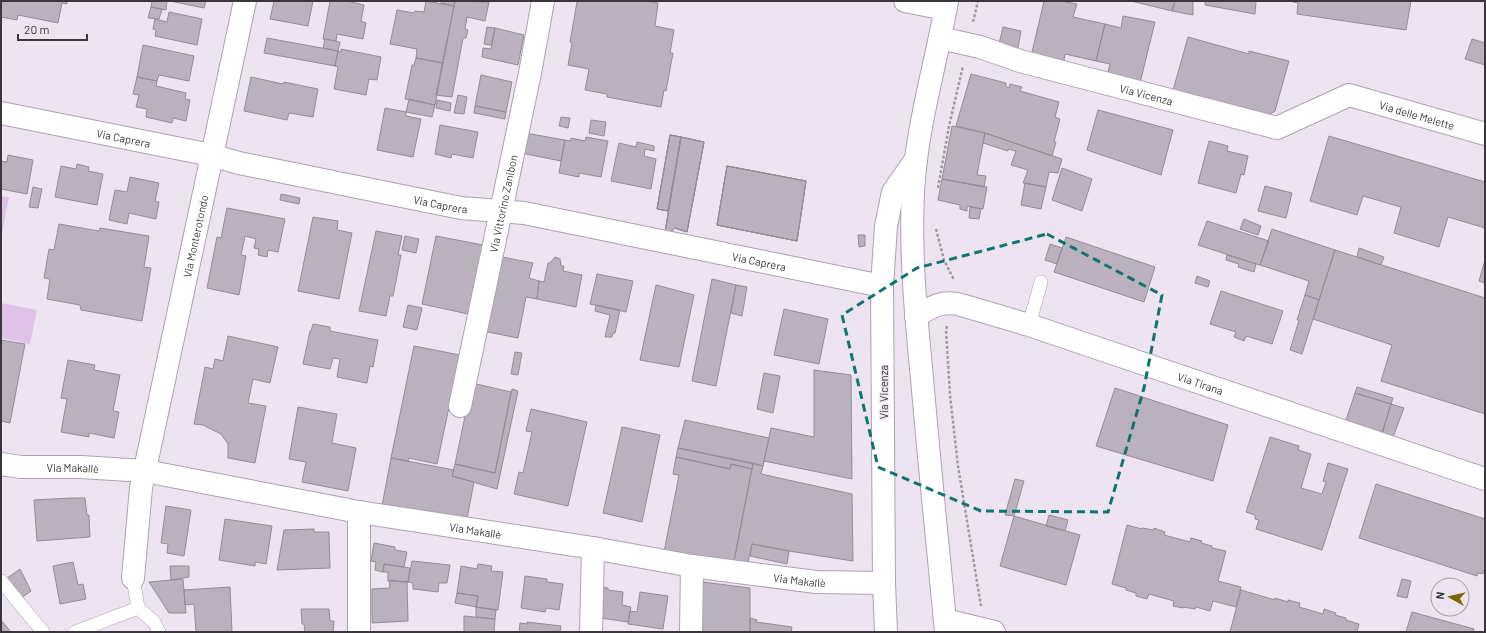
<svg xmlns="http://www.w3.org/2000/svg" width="1486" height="633" font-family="Barlow,sans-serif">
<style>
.green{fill:#dfc3e7}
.building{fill:#bbb1be;stroke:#958a97}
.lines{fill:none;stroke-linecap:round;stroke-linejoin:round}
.lane-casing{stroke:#aca2af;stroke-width:14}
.street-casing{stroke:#aca2af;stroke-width:24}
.secondary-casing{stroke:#aca2af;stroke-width:24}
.path{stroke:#a199a4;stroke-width:2.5;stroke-dasharray:3 2;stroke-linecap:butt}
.lane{stroke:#fff;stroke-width:13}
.street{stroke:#fff;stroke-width:22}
.secondary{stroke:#fff;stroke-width:22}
.marked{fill:none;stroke:#0f766e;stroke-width:3;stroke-dasharray:8 5;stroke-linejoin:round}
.labels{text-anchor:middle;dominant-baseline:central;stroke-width:3;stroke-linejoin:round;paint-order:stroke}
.street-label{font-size:11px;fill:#3a363c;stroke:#eee3f1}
</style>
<rect width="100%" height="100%" fill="#eee3f1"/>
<!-- green -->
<path class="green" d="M1 196 9 197 1 239Z
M1 303 37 310 30 344 1 338Z"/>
<!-- building -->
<path class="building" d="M1 1H67V4L62 3 58 23 18 15 17 20 1 17Z
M152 1H167L166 10 151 7Z
M170 1H206L204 8Z
M274 1H313L308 26 270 19Z
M330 1H347L364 5 361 21 366 23 363 39 337 34 336 41 323 39Z
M426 1 454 6 443 63 416 58 417 49 390 44 397 10 414 13 415 11 424 12Z
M442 1H455L454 6 441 3Z
M455 1 489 2 485 21 467 17 465 29 468 30 466 38H463L452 97 436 95Z
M580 1H645L658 3 655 26 674 30 670 53H673L666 91 664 90 661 107 607 97V94L585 90 589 69 568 65 572 43 570 42 577 2H579Z
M1044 1H1061L1077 4 1073 17 1105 24 1096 61 1065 54 1063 66 1030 61Z
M1131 1H1175L1172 11Z
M1175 1H1193V15L1172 11Z
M1205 1H1256L1255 14 1205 5Z
M1289 1H1411L1406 30 1297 14 1298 3Z
M151 7 162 9 159 19 148 18Z
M169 12 202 19 197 45 155 36 156 30 153 29 155 19 167 22Z
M1123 16 1155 22 1139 87 1106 80 1110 64 1096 61 1105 24 1121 28Z
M487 27 495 28 491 45 484 44Z
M1003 27 1021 31 1018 48 999 44Z
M495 28 524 35 518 65 482 57 483 48 491 49Z
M1188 37 1249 54V51L1289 61 1275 111 1262 119 1172 94Z
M267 38 338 51 335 66 264 53Z
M325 39 340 42 338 51 323 48Z
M1472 39 1485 43V65L1465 59Z
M143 45 194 56 189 81 159 75 157 81 137 77Z
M341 49 381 57 377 80 369 79 366 95 334 89 338 67 335 66 338 51 341 52Z
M416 58 443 63 435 105 405 99 412 65H414Z
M971 74 1006 83V87L1009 88 1010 84 1022 87 1020 91 1059 102 1055 117 1060 119 1054 142H1056L1052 156 985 133 956 126Z
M481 75 512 82 506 112 475 106Z
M137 77 157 81 156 86 186 93 185 99 190 100 186 121 173 118 172 123 146 117 147 109 136 107 139 95 133 94Z
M251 77 283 84 284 82 318 89 313 117 289 113 287 120 244 111Z
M458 95 467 97 464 114 454 113Z
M409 99 435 105 432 117 406 112Z
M437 100 451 103 450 111 436 108Z
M475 106 506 112 505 119 474 113Z
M385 108 406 112V116L421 119 413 157 377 150Z
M1098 110 1173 130 1161 175 1087 150Z
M561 117 570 118 568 128 559 126Z
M591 120 606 122 604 136 589 133Z
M440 125 478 132 473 158 452 154 451 158 435 154Z
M952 126 985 133 977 175 986 176 984 187 942 179Z
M525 133 565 140 561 161 521 153Z
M985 133 1062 159 1058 173 1049 172 1046 187 1023 183 1028 170 1011 165 1016 151 1008 149V151L983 143Z
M670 135 681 137 668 211 657 209Z
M670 135 681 137 668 211 657 209Z
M670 135 681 137 668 211 657 209Z
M1329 136 1485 182V228L1448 217 1439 247 1394 233 1401 207 1363 196 1357 215 1310 201Z
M586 137 608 141 601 177 579 173V177L559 173 565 140 571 141V138L585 141Z
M681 137 704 142 687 232 675 228 672 231 665 232Z
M681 137 704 142 687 232 675 228 672 231 665 232Z
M681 137 704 142 687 232 675 228 672 231 665 232Z
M1209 141 1228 146 1227 151 1248 156 1244 175 1241 174 1236 193 1198 183Z
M637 142 654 146V151L645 149 644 156 656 159 651 189 611 181 619 143 636 147Z
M8 155 33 160 27 194 1 189V161L7 162Z
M77 164 89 167 88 171 103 174 97 205 55 197 61 166 76 169Z
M727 166 806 181 797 241 717 225Z
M727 166 806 181 797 241 717 225Z
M727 166 806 181 797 241 717 225Z
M1062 168 1092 179 1082 211 1052 200Z
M130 177 159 183 155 201 159 202 156 219 129 213 127 224 109 220 115 190 127 192Z
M942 179 987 187 983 209 967 206V211L960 209V205L938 200Z
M1025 183 1046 187 1041 209 1021 205Z
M1265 186 1292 193 1286 218 1258 211Z
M33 187 42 189 38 208 29 207Z
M281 194 300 198 299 204 280 200Z
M970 207 981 209 979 219 969 218Z
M227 208 285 219 278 252 268 250 267 257 258 255 259 249 254 248 256 239 245 236 241 255 246 256 239 295 207 288 217 237 221 238Z
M313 217 338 221 337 230 352 233 339 299 298 291Z
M1244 219 1261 226 1258 235 1240 229Z
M1207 221 1269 241 1260 265 1198 245Z
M59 224 99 231 100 228 149 236 144 267 151 268 142 321 81 310 80 305 47 299 50 279 44 278 49 249 54 250Z
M1272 229 1335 250 1319 300 1305 295 1309 281 1260 265Z
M376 231 402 236 398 255H401L393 296H390L386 316 359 311Z
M858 235H865V246L859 247Z
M405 236 419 239 416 253 402 250Z
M436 236 483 245 468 314 422 304Z
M1066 237 1155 267 1144 302 1054 272Z
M1050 244 1062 248 1057 264 1045 260Z
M1359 248 1384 257 1381 265 1357 257Z
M1335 250 1485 298V414L1381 381 1392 345 1313 319Z
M1227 255 1256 264 1254 272 1238 267 1239 264 1226 260Z
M497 256 533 263 529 278 539 281 537 299 526 297 518 338 483 331Z
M555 257 560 259 561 266H564L563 271 582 275 576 307 537 299 539 281 544 282 548 263H550Z
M1485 260V283L1479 281Z
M597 274 633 281 626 312 590 304Z
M1197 276 1210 281 1208 287 1195 283Z
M712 279 736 285 716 386 692 381Z
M656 285 694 295 679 367 640 360Z
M736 285 747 287 742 316 731 313Z
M1221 291 1283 311 1272 344 1246 336 1244 341 1234 337 1236 332 1210 324Z
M1305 295 1319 300 1302 354 1290 350 1299 320H1297Z
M408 305 422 308 417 330 403 327Z
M596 305 620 310 615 333H613L612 337H605L610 315 595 311Z
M784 309 828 319 819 364 774 355Z
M313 324 330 327V331L378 340 373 367 370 366 367 383 337 377 340 359 333 358 330 369 303 364 310 331H311Z
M228 336 278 347 270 383 253 379 248 403 266 406 255 463 228 458V444L221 434 203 425 194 424 205 367 213 369 215 359 223 361Z
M1 340 25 344 10 423 1 421Z
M414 346 460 355 437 464 409 458 408 461 391 458Z
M515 352 522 353 518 375 511 374Z
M68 360 95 365 94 370 120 375 113 411 119 412 114 438 89 433V437L61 432 67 399 61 398Z
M814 370 851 375 852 479 764 461 771 428 814 437Z
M764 373 780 376 773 413 757 409Z
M472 383 511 392 495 473 455 464Z
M1357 387 1393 398 1391 404 1355 393Z
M1115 388 1228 425 1213 481 1096 446Z
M512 389 518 391 497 489 452 476 455 464 495 473Z
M1355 393 1391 404 1381 437 1344 426Z
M1391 404 1404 408 1392 440 1381 437Z
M298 407 337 414 332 443 356 448 348 491 302 482 306 462 289 459Z
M531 409 587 422 568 506 514 494 519 472 523 473 532 432 526 431Z
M685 420 769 438 763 466 678 448Z
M622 427 660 435 642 522 603 513Z
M1270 437 1299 446 1298 450 1311 454 1301 488 1322 494 1326 482 1323 481 1328 463 1348 469 1322 550 1256 529 1259 520 1255 519V515L1246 512Z
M678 448 753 463 752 469 731 464 730 469 676 457Z
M676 457 730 469 731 464 752 469 734 561 664 552 679 475 673 474Z
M391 458 454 470 452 476 474 482 466 524 382 506Z
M753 463 763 466 761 474 852 494 853 561 789 551 752 544 748 562 734 561Z
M1015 479 1024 481 1014 516 1005 515Z
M1376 484 1485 519V567L1483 574 1478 573 1477 576 1359 538Z
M70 498H85L87 515H89L90 537 37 541 34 500Z
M166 506 191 510 184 556 167 553 168 544 161 543Z
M1049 515 1068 520 1065 531 1046 526Z
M1014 516 1080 535 1066 585 1000 566Z
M225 519 272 526 266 564 255 562V566L219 560Z
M1127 525 1142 529V528L1154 530V528L1165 532 1164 535 1190 542 1191 538 1202 541 1201 543 1212 546V548L1226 551 1218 581 1241 587 1236 607 1213 601 1210 611 1196 607 1195 609 1183 607V608L1173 606 1174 601 1149 594 1147 599 1136 596V593L1126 590V588L1112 584Z
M314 529V532H329L330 568 277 570 284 530Z
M374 543 395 547V550L407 552 404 567 384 564 383 572 375 570 376 562 371 561Z
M752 544 789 551 787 564 750 556Z
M412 561 450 565 447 583H439L438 592 413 589V583L408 582Z
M73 562 78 585 83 584 86 599 60 604 53 566Z
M384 564 410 568 408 582 388 581V572H383Z
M478 564 492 566 491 571 503 572 498 610 476 607 478 596 457 593 461 566 477 569Z
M170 566H189V577L171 580Z
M20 569 31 591 20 599 3 581Z
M525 576 547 579V582L563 584 559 610 546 608 545 612 521 608Z
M183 579 186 613H169L149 582Z
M1402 579 1411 581 1407 598 1397 596Z
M389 580 407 582 408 621 372 623V589L390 588Z
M695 581 750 588V632H695Z
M598 586 608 588V590L623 592 622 605 631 607 628 622 594 617Z
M230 587 232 632H196L194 604 185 605 184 590Z
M1241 590 1275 600V598L1288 602V600L1300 603 1299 607 1323 614 1324 609 1336 613 1335 615 1346 618V620L1359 624 1357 632H1230Z
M640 592 668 596 663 629 628 624 630 611 637 612Z
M457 593 478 596 476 607 455 603Z
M476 607 496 610 495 619 476 617Z
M301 609H329L330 621H334L333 632H305L304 624H302Z
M1412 612 1474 629 1473 632H1406Z
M464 616 495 619 494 632H464Z
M750 618 757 620 756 622 792 627 791 632H750Z
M1 620 11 632H1Z
M527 622 561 626 560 632H519L520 623 528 624Z"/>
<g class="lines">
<defs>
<path id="lane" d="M1029 325 1041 282
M133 578 138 608
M1 581 43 632
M75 632 138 608 154 622 159 632"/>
<g id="street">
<path d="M905 1 945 9"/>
<path id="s1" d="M940 38 980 47 1020 61 1277 128 1349 95 1485 134"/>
<path id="s2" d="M1 113 211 155 239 163 461 208 524 213 882 286"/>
<path id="s3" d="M916 316C932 307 940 301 958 304L1029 325 1485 479"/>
<path id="s4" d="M460 406 530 73 543 1"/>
<path id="s5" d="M1 464 21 467H81L145 471 359 512 593 548 692 566 816 582 884 583"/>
<path d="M359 512V632"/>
<path id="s6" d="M133 578 141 488 245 1"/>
<path d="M945 620 994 632"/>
<path d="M591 632 593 548"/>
<path d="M691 632 692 566"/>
<path d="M886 632 884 583 882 286 886 226 893 192 916 159"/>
</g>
<path id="secondary" d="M946 632C938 547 929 462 922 378 916 317 910 254 913 193 916 128 936 65 947 1"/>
</defs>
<!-- lane casing -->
<use href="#lane" class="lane-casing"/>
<!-- street casing -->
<use href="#street" class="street-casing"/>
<!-- secondary casing -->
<use href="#secondary" class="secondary-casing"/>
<!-- path -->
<path class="path" d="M973 22 978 1
M938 188 949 126 963 66
M936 229 944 260 954 280
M947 326 946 330 950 395 958 466 981 606"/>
<!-- lane -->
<use href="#lane" class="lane"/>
<!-- street -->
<use href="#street" class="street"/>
<!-- secondary -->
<use href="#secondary" class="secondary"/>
</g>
<!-- marked area -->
<path class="marked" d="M1047 234 1162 295 1144 388 1108 512 981 511 878 467 842 315 917 268Z"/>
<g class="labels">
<!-- street labels -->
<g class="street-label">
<text stroke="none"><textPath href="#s1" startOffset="214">Via Vicenza</textPath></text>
<text stroke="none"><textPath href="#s1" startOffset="499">Via delle Melette</textPath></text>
<text stroke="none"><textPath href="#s2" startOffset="125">Via Caprera</textPath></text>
<text stroke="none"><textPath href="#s2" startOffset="449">Via Caprera</textPath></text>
<text stroke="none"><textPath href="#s4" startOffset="207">Via Vittorino Zanibon</textPath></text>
<text stroke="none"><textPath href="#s6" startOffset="348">Via Monterotondo</textPath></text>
<text stroke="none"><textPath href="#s2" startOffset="773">Via Caprera</textPath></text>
<text stroke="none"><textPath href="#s3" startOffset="300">Via Tirana</textPath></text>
<text transform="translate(883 392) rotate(-90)">Via Vicenza</text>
<text stroke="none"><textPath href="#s5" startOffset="72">Via Makallè</textPath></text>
<text stroke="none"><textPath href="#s5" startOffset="480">Via Makallè</textPath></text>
<text stroke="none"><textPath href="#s5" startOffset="808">Via Makallè</textPath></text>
</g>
</g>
<!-- border -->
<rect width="1486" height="633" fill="none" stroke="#3a363c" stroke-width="4"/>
<!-- north arrow -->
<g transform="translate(1450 597) rotate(278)"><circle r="19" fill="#eee3f1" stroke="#a69ea9"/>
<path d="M0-3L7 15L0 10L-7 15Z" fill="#786800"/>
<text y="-6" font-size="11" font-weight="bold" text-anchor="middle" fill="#3a363c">N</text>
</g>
<!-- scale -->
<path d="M18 34v6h69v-6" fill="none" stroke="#3a363c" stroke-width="2"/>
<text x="24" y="34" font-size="12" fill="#3a363c" stroke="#eee3f1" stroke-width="3" paint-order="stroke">20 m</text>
</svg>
